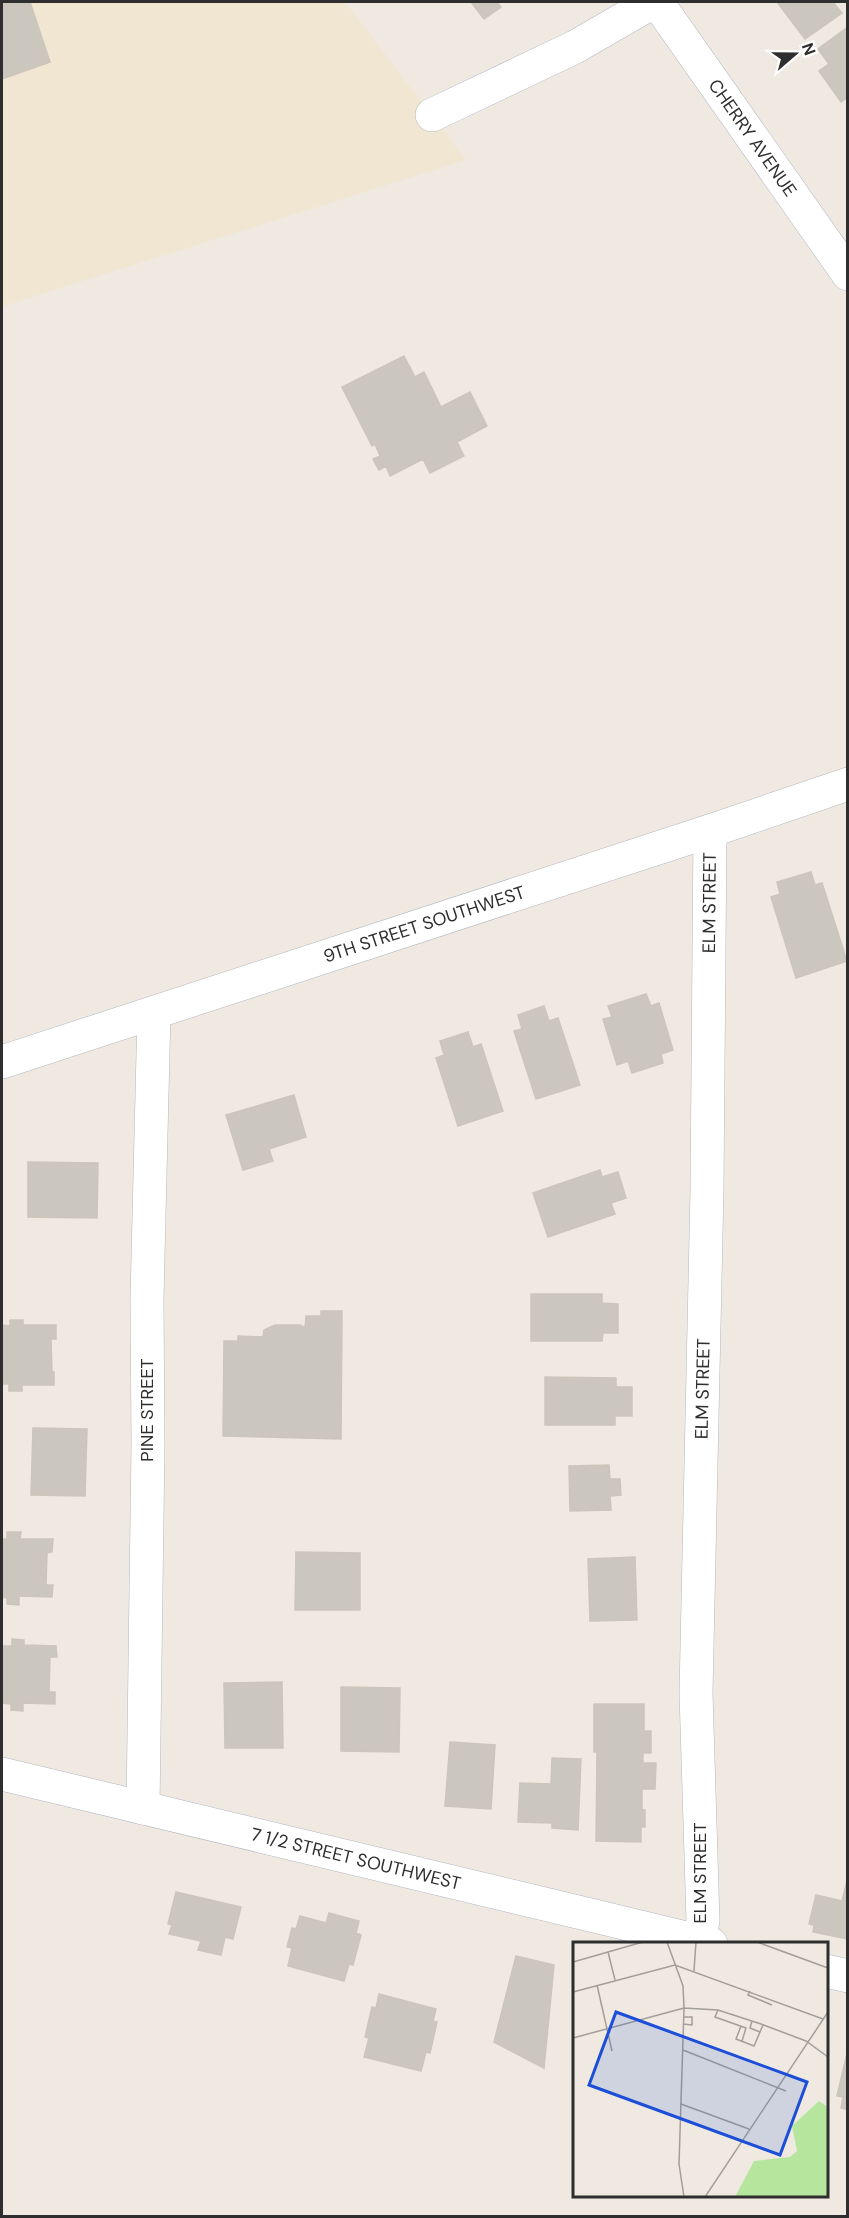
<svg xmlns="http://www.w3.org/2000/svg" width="849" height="2218" font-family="'DM Sans',sans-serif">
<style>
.education{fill:#f0e6d1}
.building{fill:#cbc7bf;stroke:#cbc5ba;stroke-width:1.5}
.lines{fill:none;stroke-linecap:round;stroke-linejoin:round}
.street-casing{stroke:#b4b7c1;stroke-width:34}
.secondary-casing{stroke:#b4b7c1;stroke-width:34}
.street{stroke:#fff;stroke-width:33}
.secondary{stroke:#fff;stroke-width:33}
.labels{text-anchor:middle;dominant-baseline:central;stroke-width:4.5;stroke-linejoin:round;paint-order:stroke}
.street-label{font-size:18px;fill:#2e2e2e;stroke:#fff}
.inset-road{fill:none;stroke:#a29e99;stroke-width:1.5}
.view{fill:#1d4ed8;fill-opacity:0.15;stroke:#1d4ed8;stroke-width:3}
.inset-edge{fill:none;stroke:#2e2e2e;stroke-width:3}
</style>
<rect width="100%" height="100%" fill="#efe9e1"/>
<!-- education -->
<path class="education" d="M2 2H345L466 160 10 304 2 308Z"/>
<!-- building -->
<path class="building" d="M2 2H30L50 62 2 79Z
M471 2H497L501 7 484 19Z
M777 2H833L842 13 805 39Z
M848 27V97L841 102 819 71 829 64 818 49Z
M404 356 415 377 424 372 441 407 470 392 487 426 457 442 464 456 430 473 423 459 390 476 386 466 379 470 373 459 380 456 375 444 372 446 342 387Z
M811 872 815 885 822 883 847 961 796 978 771 897 780 894 777 882Z
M646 994 651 1006 659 1003 673 1050 661 1054 663 1063 632 1073 628 1061 617 1065 603 1019 612 1017 608 1006Z
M544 1006 549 1021 558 1018 580 1085 536 1099 514 1031 522 1029 518 1015Z
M468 1032 473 1047 481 1044 503 1111 458 1126 436 1058 444 1055 440 1041Z
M294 1095 306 1137 269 1149 273 1161 243 1170 226 1115Z
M28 1162 98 1163 97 1218 28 1217Z
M600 1170 602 1177 618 1172 626 1198 611 1203 615 1214 548 1237 533 1193Z
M531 1294H602V1303L618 1304V1333H603L602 1341H531Z
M321 1311H342L341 1439 223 1436 224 1341H238V1336L263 1337 264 1330 275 1325H300L305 1328 306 1316H321Z
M10 1320H23V1325H56V1339H51L52 1372H54V1385H22V1391H9V1384H2V1325L10 1326Z
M545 1377 616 1378V1387H632V1416H615V1425H545Z
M33 1428 87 1429 85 1496 31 1495Z
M609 1465 610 1479H620L621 1495 610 1496 611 1510 570 1511 569 1466Z
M7 1532H21L20 1539H53L52 1552 47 1553 46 1585H53L52 1597 19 1596V1605L7 1604V1598L2 1597V1539H7Z
M296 1552 360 1553V1610H295Z
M635 1557 637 1620 590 1621 588 1559Z
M12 1639 24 1640V1645L56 1646 57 1657H50L49 1692H55V1704L23 1703V1711L11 1710V1704L2 1703V1646H12Z
M282 1682 283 1748H225L224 1683Z
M341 1687 400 1688 399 1752 341 1751Z
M594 1704H644V1731H651V1753H643V1763H656L655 1789H642V1810H645V1827H641V1842L596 1841 597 1752H594Z
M450 1742 495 1745 491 1809 445 1806Z
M552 1758 581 1759 578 1830 552 1828V1823L518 1822 520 1783 551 1784Z
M848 1877V1939L813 1932 814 1925 809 1924 816 1895 842 1901Z
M176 1892 241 1907 233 1939 225 1937 221 1955 198 1950 201 1941 169 1934 172 1925 168 1924Z
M329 1913 359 1921 356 1933 361 1935 353 1965 349 1964 344 1981 288 1966 292 1948 287 1947 292 1928 296 1929 300 1916 326 1923Z
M516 1956 554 1965 544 2068 494 2042Z
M379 1994 436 2009 433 2021 437 2022 430 2053 426 2052 421 2071 364 2057 369 2038 365 2037 372 2007 376 2008Z
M848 2049V2110L841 2108 843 2097 837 2096Z"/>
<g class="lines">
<defs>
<g id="street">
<path d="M432 115 575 47 653 2"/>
<path id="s1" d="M2 1774 711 1944"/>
<path d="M143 1808 148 1446 147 1298 154 1013"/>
<path id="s2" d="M698 1944 703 1921 696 1693 707 1189 710 831"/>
<path d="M826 1971 848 1976"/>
</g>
<g id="secondary">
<path id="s3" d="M657 2 848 274"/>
<path id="s4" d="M2 1062 710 831 848 784"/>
</g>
</defs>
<!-- street casing -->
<use href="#street" class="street-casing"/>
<!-- secondary casing -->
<use href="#secondary" class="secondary-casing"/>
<!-- street -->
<use href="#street" class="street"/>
<!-- secondary -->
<use href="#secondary" class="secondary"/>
</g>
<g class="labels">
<!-- street labels -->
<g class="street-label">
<text stroke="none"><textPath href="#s3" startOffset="166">CHERRY AVENUE</textPath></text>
<text stroke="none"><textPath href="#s2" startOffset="1042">ELM STREET</textPath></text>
<text stroke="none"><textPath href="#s4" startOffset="444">9TH STREET SOUTHWEST</textPath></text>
<text stroke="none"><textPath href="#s2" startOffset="556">ELM STREET</textPath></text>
<text transform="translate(147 1410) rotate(-90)">PINE STREET</text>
<text stroke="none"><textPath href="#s1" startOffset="364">7 1/2 STREET SOUTHWEST</textPath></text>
<text transform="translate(700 1873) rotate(-90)">ELM STREET</text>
</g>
</g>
<!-- overview -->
<g transform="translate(573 1942)">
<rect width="255" height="255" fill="#efe9e1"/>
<path d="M246 159 255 165V255H162L181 219 217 215 224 209 219 184Z" fill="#b6e59e"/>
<path class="inset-road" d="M94 0 110 44 111 66 145 68 188 82 233 99 255 115M184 0 255 26M35 10 42 38M0 20 70 0M121 29 123 0M24 43 39 109M177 49 175 53 199 63M0 50 102 23 250 77M145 68 142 75 173 86 169 99M179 79 177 86 187 90M110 82 119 83V75H111M168 84 163 97 181 104 190 83M0 96 111 66 106 222 111 255M110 108 213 149M108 162 176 187M132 255 255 70"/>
<path class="view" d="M43 70 234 140 207 213 16 143Z"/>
<rect width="255" height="255" class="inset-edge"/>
</g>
<!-- border -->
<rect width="849" height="2218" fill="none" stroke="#2e2e2e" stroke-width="6"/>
<!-- north arrow -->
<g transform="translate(795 54) rotate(70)" stroke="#ffffff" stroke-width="4.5" paint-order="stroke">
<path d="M0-4.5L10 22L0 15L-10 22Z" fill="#2e2e2e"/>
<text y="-9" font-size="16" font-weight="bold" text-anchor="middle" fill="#2e2e2e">N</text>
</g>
</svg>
